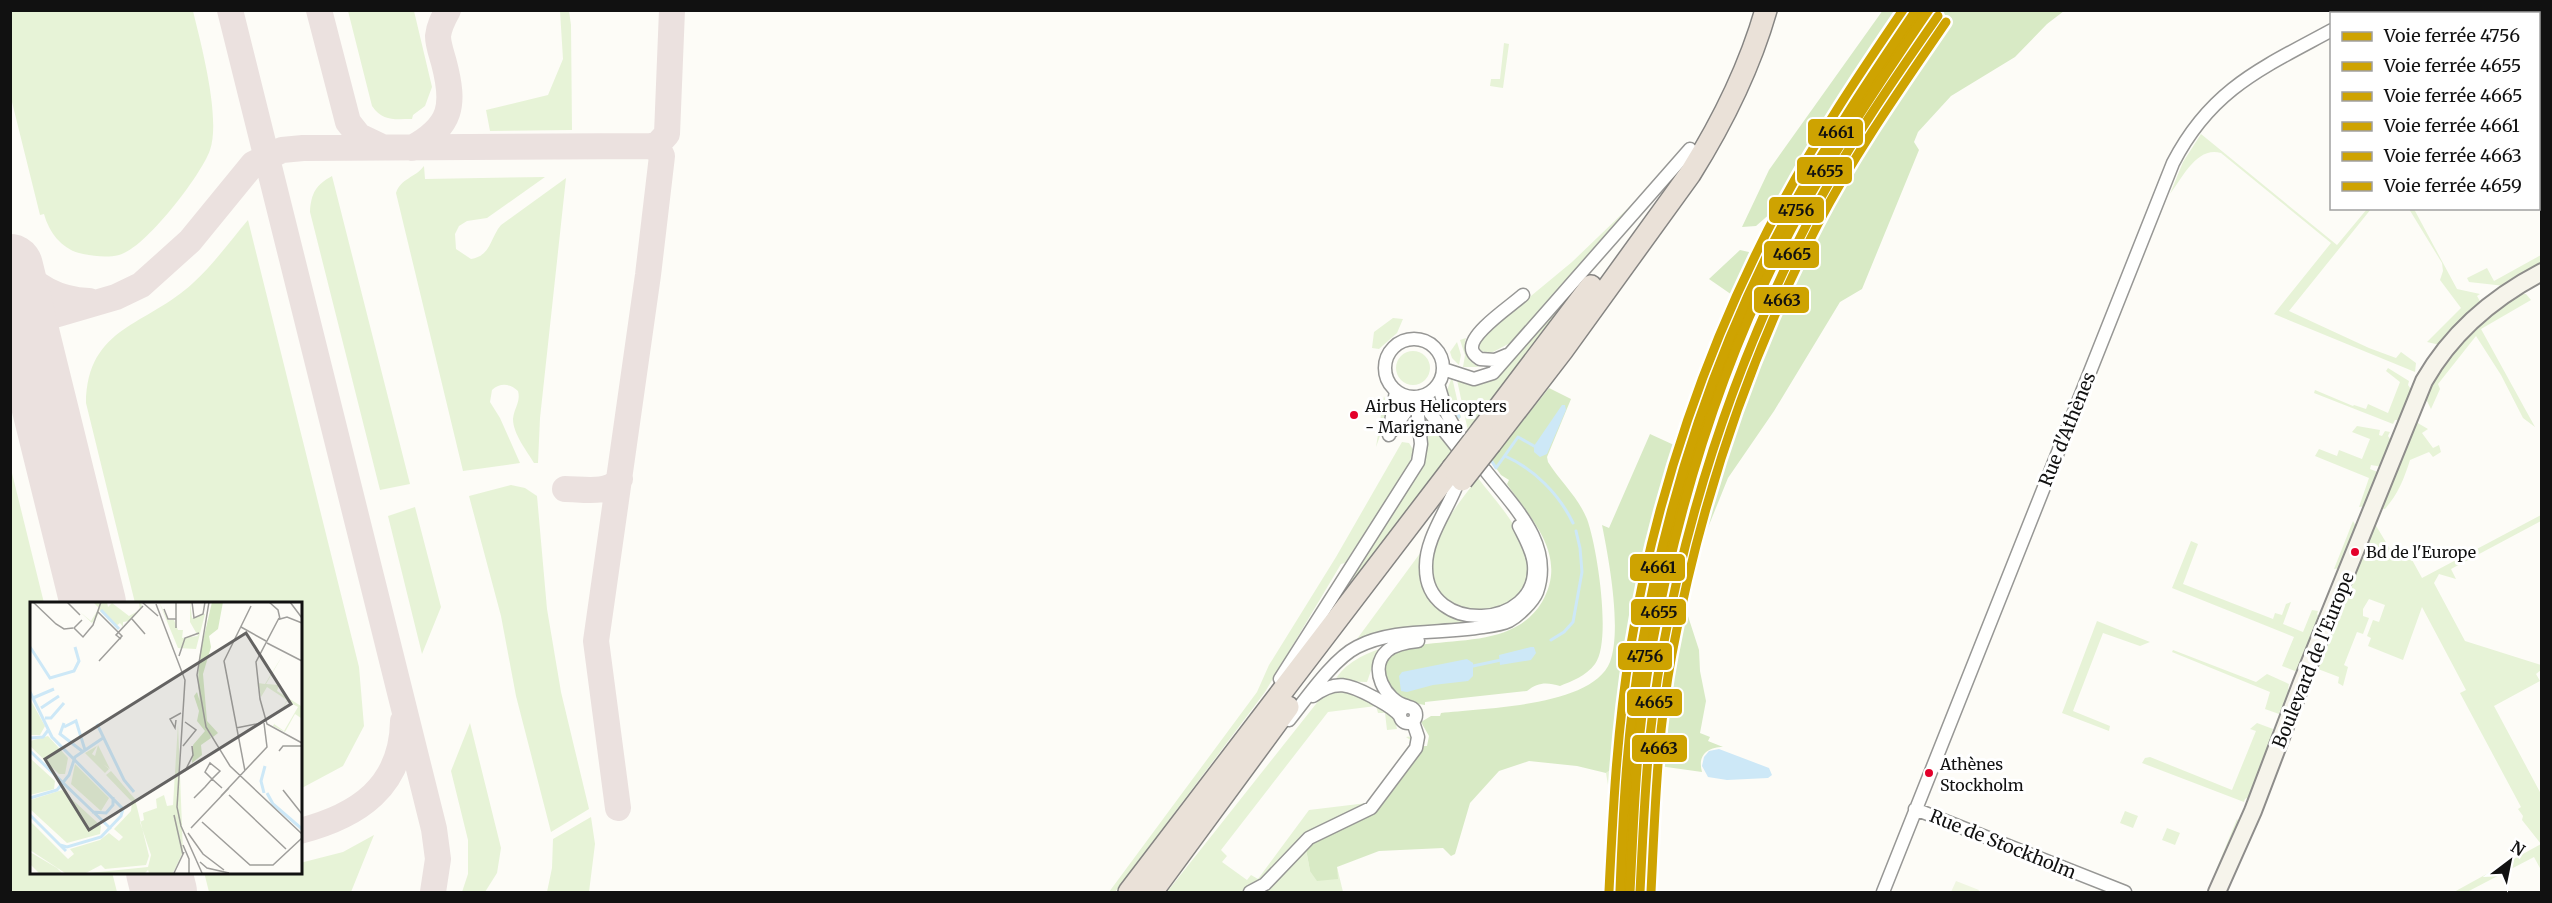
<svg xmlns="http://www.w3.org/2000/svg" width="2552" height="903" font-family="Merriweather,serif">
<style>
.green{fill:#e7f3d7}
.forest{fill:#d8eac5}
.pitch{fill:#f0f6e1}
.water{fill:#cde8f7}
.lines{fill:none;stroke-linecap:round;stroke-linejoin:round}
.stream{stroke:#cde8f7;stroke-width:3}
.taxiway{stroke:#ebe1df;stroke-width:26}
.runway{stroke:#ebe1df;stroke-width:66}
.street-casing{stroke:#979795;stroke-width:15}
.secondary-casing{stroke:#8e8d8b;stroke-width:20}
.highway-casing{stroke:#858482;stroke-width:24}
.street{stroke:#fffffe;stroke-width:12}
.secondary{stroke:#f6f4eb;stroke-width:16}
.highway{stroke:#eae1d8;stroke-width:21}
.highway-bridge-casing{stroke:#858482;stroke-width:24;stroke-linecap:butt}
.highway-bridge{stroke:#eae1d8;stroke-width:21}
.rail-1-casing{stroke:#fff;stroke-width:14}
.rail-2-casing{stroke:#fff;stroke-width:14}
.rail-3-casing{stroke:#fff;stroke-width:14}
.rail-4-casing{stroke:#fff;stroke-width:14}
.rail-5-casing{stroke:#fff;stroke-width:14}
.rail-6-casing{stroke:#fff;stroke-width:14}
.rail-1{stroke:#cea301;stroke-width:9}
.rail-2{stroke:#cea301;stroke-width:9}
.rail-3{stroke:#cea301;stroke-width:9}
.rail-4{stroke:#cea301;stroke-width:9}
.rail-5{stroke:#cea301;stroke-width:9}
.rail-6{stroke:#cea301;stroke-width:9}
.bus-dot{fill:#e4002b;stroke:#fff;stroke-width:2}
.labels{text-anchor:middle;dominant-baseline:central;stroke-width:6;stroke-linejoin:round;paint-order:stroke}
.bus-label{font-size:16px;fill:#111;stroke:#fff;text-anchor:start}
.street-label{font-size:18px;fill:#111;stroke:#fff}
.inset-river{fill:none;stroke:#cde8f7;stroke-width:3}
.inset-road{fill:none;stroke:#9f9e9b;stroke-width:1.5}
.view{fill:#646362;fill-opacity:0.15;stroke:#646362;stroke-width:3}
.inset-edge{fill:none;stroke:#111;stroke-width:3}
.line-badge{stroke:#fff;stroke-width:2}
.pale-badge-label{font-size:16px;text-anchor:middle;font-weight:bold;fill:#111}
</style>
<rect width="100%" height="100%" fill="#fdfcf7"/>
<!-- green -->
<path class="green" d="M10 11H193C201 44 221 118 210 150 202 174 145 249 119 255 106 258 92 256 79 253 61 248 49 232 44 214L40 215 11 98Z
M348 11H414L432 87 425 106 413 115 412 119C395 119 383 122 372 106Z
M560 11H569L571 25 572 130 490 131 486 110 548 95 563 59Z
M1504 43 1509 44 1503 88 1490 86 1491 79H1500Z
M2201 134 2337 245 2367 209H2371L2289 311 2369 348 2396 358 2401 352 2416 363 2415 372 2274 314 2331 243 2221 153C2197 146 2183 177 2170 194L2183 162Z
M424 166 425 179 545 177 487 218 467 221 459 226 455 234 456 249 471 259C491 256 490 238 501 225L566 178 540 418 538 463H534C527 451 513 434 513 419 514 408 521 402 518 391 510 384 501 382 492 390L490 402 500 418 520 463 463 471 396 193C401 178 415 178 424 166Z
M332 176 410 484 380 490 310 212C311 193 316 185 332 176Z
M1649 188 1596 245 1516 340 1489 354 1480 350 1479 341 1485 334 1572 262Z
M2409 209H2414L2457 289 2480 294 2477 296 2481 303 2456 325 2440 345 2427 342 2461 308 2440 280 2443 271 2442 263Z
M248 220 359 667 364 726 343 766 300 789V603H135L86 403C87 326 147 326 193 283 213 265 230 241 248 220Z
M1606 253 1477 421 1468 431 1457 380 1480 385 1497 376Z
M2541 255V266L2505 286 2469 282 2467 278 2487 268 2494 281Z
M2521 294H2526L2531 300 2481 329 2535 427 2523 418 2501 375 2476 336 2438 384 2440 389 2431 409 2425 397 2440 367 2477 324Z
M1393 318 1403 319 1397 333 1379 349 1372 348 1374 332Z
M1466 338C1462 350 1468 361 1479 367H1463L1465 355 1460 340Z
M1457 342 1461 355 1459 365 1452 358 1450 352Z
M1396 368a17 17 0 1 1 34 0a17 17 0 1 1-34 0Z
M2388 368 2409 381 2408 385 2412 391 2401 420H2395L2393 424 2314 393 2315 390 2353 406 2354 405 2366 409 2368 404 2388 413 2400 382 2386 371Z
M1452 377 1461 417 1458 420 1446 393Z
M1384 396 1389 411 1376 447Z
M1427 418 1455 448 1343 600 1323 619 1423 466 1428 439 1425 422Z
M2416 422 2428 429 2422 433 2433 448 2439 445 2441 452 2433 457 2429 452 2410 460C2404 479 2398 494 2385 509H2381Z
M2357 426 2380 430 2379 435 2382 436 2385 431 2390 432 2388 436 2392 442 2383 467 2371 465 2370 469 2380 473 2367 506 2359 507 2369 478 2315 456 2319 449 2337 456 2339 450 2362 459 2370 439 2352 432Z
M1402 442 1409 443 1414 451 1406 470 1345 563 1341 564 1265 692 1115 892H1109L1257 692 1269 665 1336 557Z
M11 469 44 603H32V872H112L117 892H11Z
M1478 478C1497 503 1522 528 1528 560 1539 621 1434 631 1432 571 1432 565 1431 558 1432 552 1441 525 1460 501 1478 478Z
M511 485 525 488 537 496 547 609 561 692 589 809 551 832 516 696 501 616 469 496Z
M415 507 441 607 422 654 388 516Z
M2541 515V521L2451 569 2456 579 2439 574 2434 583 2465 641 2541 665V670L2536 674 2540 681 2494 706 2541 794V870L2534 857 2467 892H2454L2541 844 2522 820 2523 816 2518 809 2521 807 2460 693 2466 690 2422 607 2403 660 2368 646 2371 638 2367 636 2373 620 2379 622 2385 605 2369 599 2363 609V616L2369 618 2363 634 2357 632 2344 665 2348 667 2343 686 2338 683 2339 677 2318 669 2375 524 2390 549 2405 547 2422 578Z
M2353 521 2356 526 2341 568 2334 569Z
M2191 541 2198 544 2183 584 2273 619 2275 613 2282 615 2286 604 2291 602 2283 624 2303 632 2312 610 2318 611 2317 614 2322 621 2304 666 2295 671 2282 666 2294 637 2172 588Z
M1421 552C1418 574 1425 598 1443 612 1451 617 1461 619 1469 623L1357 639Z
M2097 621 2150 642 2140 646 2103 633 2073 711 2110 726 2109 731 2062 713Z
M1384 648 1375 659 1367 682 1335 681C1343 664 1367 652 1384 648Z
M2173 650 2256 682 2267 674 2289 684 2288 689 2292 695 2287 709 2280 711 2279 714 2265 709 2270 692 2172 652Z
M1327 690H1353L1394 716 1397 729 1387 730 1385 713H1378L1376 706 1328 712 1221 850 1227 856 1222 862 1247 880 1251 875 1258 879 1309 810 1367 803 1412 741 1406 737 1413 736 1415 742 1369 805 1321 827 1265 881 1243 892H1167Z
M470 723 501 848 497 873 485 892H462L468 874V840L451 771Z
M2257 723 2273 729 2272 733 2275 740 2252 796 2245 799 2244 802 2142 763 2145 758 2150 757 2232 790 2256 731 2250 729Z
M1645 744 1653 745 1652 765H1646L1647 892H1640L1641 810Z
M1628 750C1618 796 1619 845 1618 892H1612V809L1606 773 1623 761Z
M2125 811 2138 816 2133 828 2120 823Z
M591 817 595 844 589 892H547L552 868 553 839Z
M2237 819 2241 824 2213 892H2207Z
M2167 828 2180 833 2175 845 2162 840Z
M374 835 351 892H209L204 872 239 875 263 872H300V863L343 852Z
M1306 849 1310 871 1337 867 1343 892H1262L1275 883Z"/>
<!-- forest -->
<path class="forest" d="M1883 10 1911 11 1849 100 1795 192 1756 226 1742 227 1769 170Z
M1936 11H2064L2047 24 2015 57 1951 96 1918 132 1914 142 1919 150 1862 289 1840 302 1774 411 1728 478 1688 577 1687 613 1699 650 1700 671 1706 701 1700 733 1710 737 1708 741 1723 747C1709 747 1697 754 1702 772L1652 765 1653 745 1645 744 1654 659 1693 508 1732 379 1730 374 1783 252 1818 189 1864 113Z
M1740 250 1762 255C1712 360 1673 470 1648 583 1638 632 1633 683 1625 733 1632 753 1622 762 1606 773L1577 766 1529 761 1499 771 1470 803 1455 854 1451 856 1443 848 1379 851 1337 867 1338 879 1317 881 1310 871 1306 849 1324 836 1376 812 1423 746H1427L1429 736 1421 722 1431 716H1440L1441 713C1483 708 1592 707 1610 662 1622 629 1609 560 1602 525L1609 528 1650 434 1674 445 1735 297 1709 279Z
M1549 388 1571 399 1547 457 1548 462C1560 481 1578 497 1587 519 1597 546 1612 642 1595 664 1586 676 1572 681 1560 686 1547 682 1538 682 1527 691L1425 702V705L1407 702 1385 686C1384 675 1380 663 1388 656 1399 646 1413 645 1427 644 1468 639 1518 642 1542 602 1569 556 1531 519 1507 484L1509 480 1501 475 1491 461Z"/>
<!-- pitch -->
<path class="pitch" d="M1956 881 1979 890 1978 892H1951Z"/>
<!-- water -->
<path class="water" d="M1562 405H1565L1566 410 1547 454 1540 457 1534 452V446Z
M1531 647H1534L1536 653 1531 660 1500 665 1499 655Z
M1467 659 1473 663V676L1468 681 1433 685 1407 692 1401 691 1399 676 1402 672Z
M1719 749 1769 768 1772 775 1768 778 1727 780 1708 777 1702 766 1704 757 1709 751Z"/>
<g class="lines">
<!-- stream -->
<path class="stream" d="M1456 409 1459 417
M1505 456C1534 469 1559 494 1573 523
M1491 460 1496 468 1518 437 1534 446
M1551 640 1564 632 1573 622 1582 572 1580 548 1576 531
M1473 666 1501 660"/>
<!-- taxiway -->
<path class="taxiway" d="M230 10 434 829 438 859 433 892
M319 10 348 122 359 136 382 147
M412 148C452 126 455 105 444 63 442 55 438 45 438 36 439 26 443 19 448 10
M10 255C29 284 55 300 89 301
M10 328 116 297 141 285 190 241 253 164 282 150 303 148 650 146
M565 489C583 489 608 495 620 479
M618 808 596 641 648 275 662 156 659 150 650 146 657 145 667 134 672 10
M300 831C358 816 402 787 403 721"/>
<!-- runway -->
<path class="runway" d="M10 267 93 603
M159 872 164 892"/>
<defs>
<path id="street" d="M2363 14 2368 10
M1385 368a29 29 0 1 1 58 0a29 29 0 1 1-58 0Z
M1507 355 1495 360 1480 359C1476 356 1472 353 1472 348 1471 332 1511 306 1523 295
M1443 369 1474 379 1493 373 1690 149
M1438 384 1447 414 1462 441
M1421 396 1430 413 1457 447
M1391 432 1405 413 1410 397
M1389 435 1396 391
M1456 487C1446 512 1425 540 1426 568 1426 635 1539 630 1534 565 1533 551 1525 538 1519 526
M1280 679 1418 462 1421 444 1416 397
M1313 696C1336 679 1349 684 1373 697 1383 703 1393 707 1400 716
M1407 706C1385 701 1368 668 1387 651 1395 644 1408 642 1418 641
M1400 715a8 8 0 1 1 16 0a8 8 0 1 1-16 0Z
M1289 720C1306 699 1333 659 1357 647 1394 628 1441 634 1482 627 1490 626 1501 625 1509 621 1518 616 1533 602 1537 592 1554 543 1512 505 1485 470
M1915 809 2125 892
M1250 892 1265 884 1309 838 1371 808 1416 748 1418 737 1413 722
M1883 892 2173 163C2211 89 2262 68 2332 30"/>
<path id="secondary" d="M2217 892 2253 811 2302 682 2424 381C2452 332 2492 298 2542 272"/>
<path id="highway" d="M1482 430 1591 286
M1491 443 1562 351 1690 174C1722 123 1749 69 1766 10
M1129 892 1452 469
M1152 892 1288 707"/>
</defs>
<!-- street casing -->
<use href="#street" class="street-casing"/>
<!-- secondary casing -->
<use href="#secondary" class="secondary-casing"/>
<!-- highway casing -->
<use href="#highway" class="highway-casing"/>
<!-- street -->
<use href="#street" class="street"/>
<!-- secondary -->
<use href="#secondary" class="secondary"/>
<!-- highway -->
<use href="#highway" class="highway"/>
<defs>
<path id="highway-bridge" d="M1452 469 1482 430
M1462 480 1491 443"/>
</defs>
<!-- highway-bridge casing -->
<use href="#highway-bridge" class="highway-bridge-casing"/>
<!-- highway-bridge -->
<use href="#highway-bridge" class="highway-bridge"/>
<defs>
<path id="rail-1" d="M1624 892C1628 812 1631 730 1646 651 1674 499 1723 354 1793 216 1829 144 1876 77 1922 10"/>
<path id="rail-2" d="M1630 892C1634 811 1637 730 1651 651 1679 499 1726 347 1801 211 1840 142 1884 76 1929 10"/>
<path id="rail-3" d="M1640 892C1644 812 1647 731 1662 652 1690 501 1738 357 1809 220 1846 148 1892 82 1938 16"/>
<path id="rail-4" d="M1620 891C1623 811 1627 730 1641 650 1667 497 1717 344 1792 207 1829 139 1872 75 1916 10"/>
<path id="rail-5" d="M1651 892C1655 813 1657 732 1672 654 1700 504 1748 360 1818 224 1855 153 1901 88 1946 22"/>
<path id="rail-6" d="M1609 891C1613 810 1617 730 1630 650 1655 495 1708 341 1782 203 1818 136 1860 73 1903 10"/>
</defs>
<!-- rail-1 casing -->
<use href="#rail-1" class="rail-1-casing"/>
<!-- rail-2 casing -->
<use href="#rail-2" class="rail-2-casing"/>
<!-- rail-3 casing -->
<use href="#rail-3" class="rail-3-casing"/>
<!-- rail-4 casing -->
<use href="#rail-4" class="rail-4-casing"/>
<!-- rail-5 casing -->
<use href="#rail-5" class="rail-5-casing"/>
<!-- rail-6 casing -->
<use href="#rail-6" class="rail-6-casing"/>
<!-- rail-1 -->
<use href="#rail-1" class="rail-1"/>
<!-- rail-2 -->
<use href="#rail-2" class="rail-2"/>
<!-- rail-3 -->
<use href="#rail-3" class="rail-3"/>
<!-- rail-4 -->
<use href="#rail-4" class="rail-4"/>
<!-- rail-5 -->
<use href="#rail-5" class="rail-5"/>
<!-- rail-6 -->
<use href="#rail-6" class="rail-6"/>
</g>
<!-- markers -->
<g class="bus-dot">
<circle cx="1354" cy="415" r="5"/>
<circle cx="2355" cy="552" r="5"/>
<circle cx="1929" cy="773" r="5"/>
</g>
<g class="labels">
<!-- bus labels -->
<g class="bus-label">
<text x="1365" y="406">Airbus Helicopters<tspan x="1365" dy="21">- Marignane</tspan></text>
<text x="2366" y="552">Bd de l'Europe</text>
<text x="1940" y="764">Athènes<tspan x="1940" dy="21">Stockholm</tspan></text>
</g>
<!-- street labels -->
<g class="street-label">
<text transform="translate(2067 429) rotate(-68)">Rue d'Athènes</text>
<text transform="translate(2313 660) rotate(-68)">Boulevard de l'Europe</text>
<text transform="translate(2003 844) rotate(22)">Rue de Stockholm</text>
</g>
</g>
<!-- overview -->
<g transform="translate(30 602)">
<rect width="272" height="272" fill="#fdfcf7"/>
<path d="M63 0H77L78 5 82 1 99 14 110 8 109 0 112 3 110 8 99 19 93 20V25L90 21 86 24 90 28 69 8 66 25 68 13 62 21 50 10 61 19 69 6ZM129 0 138 18H144L148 28H153L152 36 168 34 160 20V0L162 16 175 12 166 47 148 46ZM254 51 236 82 249 83 247 89 271 104V116L265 112 255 130 243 124 257 98 237 85 231 95 228 81 235 82ZM257 99 268 105 254 129 244 122ZM0 97 15 124 10 133H0ZM148 122 153 250 143 271H119L118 268 115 271H59L118 265 121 253 110 220 114 218 113 211 127 206 126 197 134 193 137 204 143 203ZM18 134 38 156 35 172H29L0 144V139ZM68 143 80 167 73 162 79 167 75 171 55 151 67 144 62 152 65 154ZM0 156 25 179 24 187 0 193ZM45 162 79 196 71 209 41 182ZM81 169 105 197 119 254 116 263 75 267 71 263 56 271H35L0 248V219L38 257 44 252 40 247 70 238 79 231 89 239 93 235 84 227 101 209 102 200 76 173ZM32 188 71 224 70 232 37 241 0 207V198ZM0 250 27 266 32 271H9L0 262Z" fill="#e7f3d7" fill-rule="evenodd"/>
<path d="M182 0H193L188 27 179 34 181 45 173 72 177 119 188 131 183 135 178 127 170 101 168 82 169 56ZM167 90 181 136 171 143 172 153 162 161 163 143 175 129 167 119 169 109 164 94Z" fill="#d8eac5"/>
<path class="inset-river" d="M71 8 89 27M0 45 20 76 44 69 49 59 45 45M0 90 22 135 93 207 91 214 71 235 37 245 30 243M3 96 24 87M11 106 29 94M15 116H21L34 101M34 121 30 132 52 149M67 122 94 178 104 190M34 125 46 119 55 148M0 136 13 135 19 127M0 149 81 227M234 191 231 179 235 164M237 191 243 202 272 227M0 196 27 188 39 173 45 155 73 136M62 210 76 211 83 203V195M0 213 36 249"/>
<path class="inset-road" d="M3 0 26 22 34 27 43 26M37 0 50 13M112 0 128 14M162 0 164 16 173 12 175 0M179 0 167 73 176 125 200 164 272 232M239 0 248 8 250 17 257 15 272 21M260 0 272 16M126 2 155 78 147 205 151 224 172 271M134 7 138 17H146M68 10 92 34 69 59M249 16 226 60 230 97 237 122 272 141M102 17 115 32M52 18 44 26 53 35 63 23 71 0M211 25 236 39M146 26V0M91 37 86 33 113 4M237 41 272 59M149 54 155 36 169 31M146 118 145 126 140 117 151 111M206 126 231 121M153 144 166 128 155 120M249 149 253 144H272M155 169 163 153 162 144M215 169 194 59 221 4M253 188 272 212M199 193 256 247M191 194 237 145 234 121M164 196 175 185 182 177 190 169 180 161 175 170 182 177 192 186M144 213 153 253M172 220 220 263H243L272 236M161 226 199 186M158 231 173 252 194 268M153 243 159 257V271M170 260 177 266 199 271M144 271 154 250"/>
<path class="view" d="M216 31 261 102 59 228 15 157Z"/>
<rect width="272" height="272" class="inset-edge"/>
</g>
<g class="line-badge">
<rect x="1807" y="118" width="57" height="29" rx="6" fill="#cea301"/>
<rect x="1796" y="156" width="57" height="29" rx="6" fill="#cea301"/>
<rect x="1768" y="196" width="57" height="28" rx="6" fill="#cea301"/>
<rect x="1763" y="240" width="57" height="29" rx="6" fill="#cea301"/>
<rect x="1753" y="286" width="57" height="28" rx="6" fill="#cea301"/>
<rect x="1629" y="553" width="57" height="29" rx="6" fill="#cea301"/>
<rect x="1630" y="598" width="57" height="28" rx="6" fill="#cea301"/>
<rect x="1617" y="642" width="56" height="29" rx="6" fill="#cea301"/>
<rect x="1626" y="688" width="57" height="29" rx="6" fill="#cea301"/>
<rect x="1631" y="734" width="57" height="29" rx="6" fill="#cea301"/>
</g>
<g class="pale-badge-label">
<text x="1836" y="138">4661</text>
<text x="1825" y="177">4655</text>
<text x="1796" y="216">4756</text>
<text x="1792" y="260">4665</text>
<text x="1782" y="306">4663</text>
<text x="1658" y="573">4661</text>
<text x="1659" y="618">4655</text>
<text x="1645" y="662">4756</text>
<text x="1654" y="708">4665</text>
<text x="1659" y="754">4663</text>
</g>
<!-- border -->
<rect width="2552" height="903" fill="none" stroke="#111111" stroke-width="24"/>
<!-- legend -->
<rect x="2330" y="12" width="210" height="198" fill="#ffffff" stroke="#a0a0a0" stroke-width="1.5"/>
<rect x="2342" y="32" width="30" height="9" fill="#cea301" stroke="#a0a0a0" stroke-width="1.5"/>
<text x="2384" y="42" font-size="18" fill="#111111">Voie ferrée 4756</text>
<rect x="2342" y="62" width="30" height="9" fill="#cea301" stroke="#a0a0a0" stroke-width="1.5"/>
<text x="2384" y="72" font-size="18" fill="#111111">Voie ferrée 4655</text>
<rect x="2342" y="92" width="30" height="9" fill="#cea301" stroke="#a0a0a0" stroke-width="1.5"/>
<text x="2384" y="102" font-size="18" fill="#111111">Voie ferrée 4665</text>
<rect x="2342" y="122" width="30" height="9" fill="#cea301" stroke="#a0a0a0" stroke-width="1.5"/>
<text x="2384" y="132" font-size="18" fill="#111111">Voie ferrée 4661</text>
<rect x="2342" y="152" width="30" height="9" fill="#cea301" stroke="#a0a0a0" stroke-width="1.5"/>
<text x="2384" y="162" font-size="18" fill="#111111">Voie ferrée 4663</text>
<rect x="2342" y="182" width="30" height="9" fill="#cea301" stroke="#a0a0a0" stroke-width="1.5"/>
<text x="2384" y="192" font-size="18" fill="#111111">Voie ferrée 4659</text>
<!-- north arrow -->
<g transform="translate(2510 861) rotate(32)" stroke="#ffffff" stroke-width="4.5" paint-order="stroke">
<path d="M0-4.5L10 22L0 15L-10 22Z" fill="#111111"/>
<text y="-9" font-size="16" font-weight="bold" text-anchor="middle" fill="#111111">N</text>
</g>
</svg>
